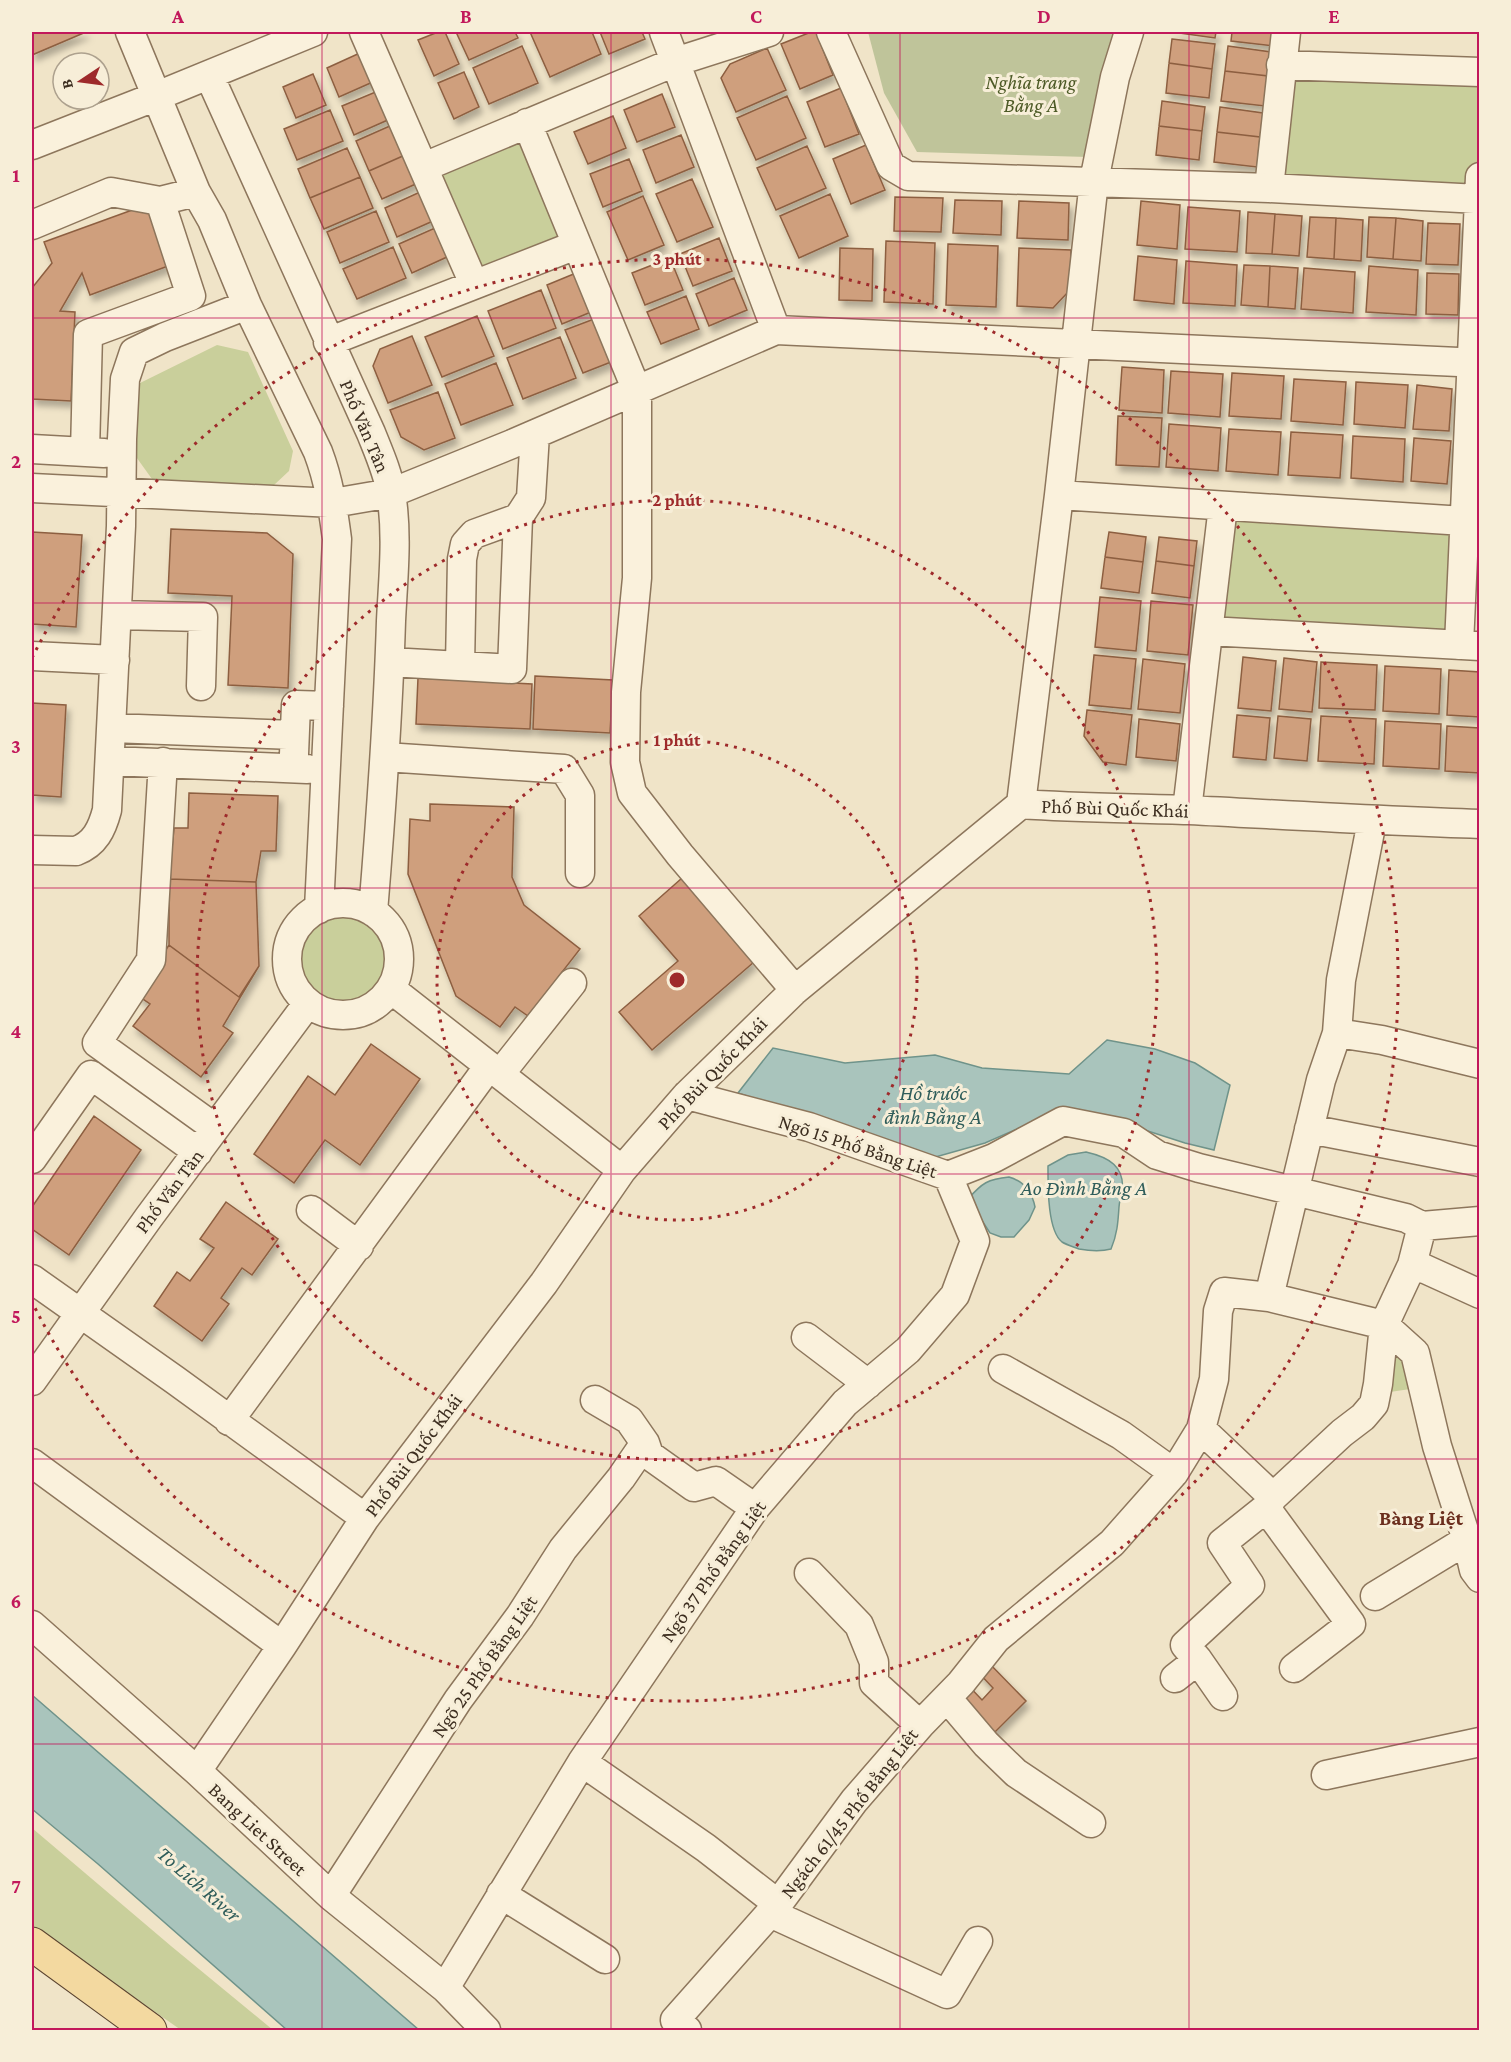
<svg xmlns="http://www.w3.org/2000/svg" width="1511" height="2062" font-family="'Crimson Pro',serif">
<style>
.green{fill:#c9cf9b}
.cemetery{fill:#bfc49a}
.water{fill:#a9c4bc;stroke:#6f938a;stroke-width:1.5}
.building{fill:#cf9f7d;stroke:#8d5f41;stroke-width:1.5;filter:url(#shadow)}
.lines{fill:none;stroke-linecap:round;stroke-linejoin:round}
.minor-casing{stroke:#8d765c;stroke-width:31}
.major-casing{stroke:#5b4430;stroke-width:35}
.minor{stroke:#faf1dc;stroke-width:28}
.major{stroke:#f3d9a0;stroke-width:33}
.grid{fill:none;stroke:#c2185b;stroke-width:1.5;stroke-opacity:0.55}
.ring{fill:none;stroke:#9e2a2b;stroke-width:3;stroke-dasharray:3 6}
.labels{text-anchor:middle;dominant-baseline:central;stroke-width:6;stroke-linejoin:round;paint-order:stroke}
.park-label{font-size:20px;font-style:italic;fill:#4d5a26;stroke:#f7eed8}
.street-label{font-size:20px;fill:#3d2e20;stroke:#f7eed8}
.water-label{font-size:21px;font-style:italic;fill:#2f5d5a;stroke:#f7eed8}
.neighbourhood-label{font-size:21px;font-weight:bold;fill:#6b2e1e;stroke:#f7eed8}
.centre{fill:#9e2a2b;stroke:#f7eed8;stroke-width:3}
.ring-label{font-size:18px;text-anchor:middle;font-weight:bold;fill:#9e2a2b;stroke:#f7eed8;stroke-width:6;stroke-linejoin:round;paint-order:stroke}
.neatline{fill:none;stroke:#c2185b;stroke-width:2}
.grid-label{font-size:20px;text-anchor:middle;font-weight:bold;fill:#c2185b}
</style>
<defs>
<filter id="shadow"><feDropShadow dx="3.5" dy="6" stdDeviation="3" flood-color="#0004"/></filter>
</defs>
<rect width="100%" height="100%" fill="#f0e4c8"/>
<!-- green -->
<path class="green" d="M1281 65 1479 72V199L1269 188Z
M527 123 576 245 474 284 424 167Z
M217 345 248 352 293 451 289 471 274 485 253 487 152 479 134 454 138 384Z
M1223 506 1464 521 1459 645 1209 631Z
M287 960a56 56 0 1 1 112 0a56 56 0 1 1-112 0Z
M1394 1340 1417 1388 1390 1392V1401L1376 1403Z
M32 1828 171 1946 273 2030H181L32 1926Z"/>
<!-- cemetery -->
<path class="cemetery" d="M868 32H1118L1088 157 917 152 884 93Z"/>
<!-- water -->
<path class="water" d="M1107 1040 1155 1049 1195 1063 1230 1085 1214 1150 1185 1143 1120 1122 1026 1125 985 1143 932 1158 738 1093 773 1048 845 1063 935 1055 982 1068 1069 1074Z
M1086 1152C1108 1157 1126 1166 1122 1193 1121 1198 1119 1202 1119 1207 1118 1223 1117 1235 1111 1249 1100 1252 1090 1251 1079 1249 1074 1247 1067 1245 1062 1242 1047 1230 1048 1184 1048 1166L1068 1155Z
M1009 1177C1023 1181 1032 1192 1035 1207L1029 1220 1014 1237H1001L990 1233 968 1199C982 1183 988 1179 1009 1177Z
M32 1695 419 2030H287L98 1864 32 1809Z"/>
<!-- building -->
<path class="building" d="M32 32H86L32 55Z
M438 32H445L459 64 434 76 418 40Z
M456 32H515L518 38 469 60Z
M530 32H592L601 54 550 77Z
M600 32H642L645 39 609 54Z
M811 32H816L833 75 800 89 781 44Z
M1172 32H1216L1215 38Z
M1232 32H1276L1274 46 1231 41Z
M1172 39 1215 44 1212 69 1169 63Z
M522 46 538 83 489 104 473 68Z
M1228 46 1271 52 1268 76 1225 71Z
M767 48 786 90 736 112 721 78 730 64Z
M362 52 375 81 339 97 327 68Z
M1169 63 1212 69 1209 98 1166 93Z
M1225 71 1268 76 1265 106 1221 101Z
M464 72 479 107 454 119 438 83Z
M313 74 326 105 296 118 283 87Z
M841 88 859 134 825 147 807 102Z
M378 91 390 119 354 135 342 106Z
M662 94 675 127 637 142 624 110Z
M787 96 806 138 756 160 737 118Z
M1162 101 1205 107 1202 131 1159 126Z
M1220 107 1263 113 1260 137 1217 132Z
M330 110 343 141 297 160 284 129Z
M613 116 626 148 588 164 574 132Z
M392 125 405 155 369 171 356 141Z
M1159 126 1202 131 1199 160 1156 155Z
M1217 132 1260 137 1257 167 1214 162Z
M681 135 694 167 656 183 643 150Z
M866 145 885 190 851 204 833 159Z
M807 146 826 188 776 210 757 168Z
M347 148 360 177 310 198 298 169Z
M405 155 418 183 382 199 369 171Z
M629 159 642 191 603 207 590 174Z
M360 177 373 208 324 229 310 198Z
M692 179 713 227 677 242 656 194Z
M420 192 433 221 397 237 385 208Z
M830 194 848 236 799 258 780 216Z
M643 196 664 245 628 260 607 212Z
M895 197 943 198 941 232 894 231Z
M955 200 1002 201 1001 235 953 233Z
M1019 201 1069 203 1068 240 1017 238Z
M1141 201 1180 205 1177 249 1137 245Z
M146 205 168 266 90 295 82 273 60 311 75 312 71 401 32 399V288L52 263 44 242Z
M1188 207 1240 211 1237 252 1185 249Z
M376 211 389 242 340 263 327 232Z
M1248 212 1275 214 1272 254 1246 253Z
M1275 214 1302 216 1299 256 1272 254Z
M1310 217 1336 218 1334 259 1307 257Z
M1369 217 1396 218 1393 259 1367 257Z
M1336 218 1363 220 1361 261 1334 259Z
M1396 218 1423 221 1421 261 1393 259Z
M1428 223 1460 224 1458 265 1426 264Z
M435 228 447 257 412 273 399 244Z
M719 238 732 271 693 286 680 254Z
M886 241 935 243 933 304 884 302Z
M948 244 998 246 996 307 946 305Z
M393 247 406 278 357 299 343 269Z
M840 248 873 249 872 301 839 300Z
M1019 248 1071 250 1070 290 1053 308 1017 306Z
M1138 256 1177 260 1174 304 1134 300Z
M670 258 683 290 645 305 632 273Z
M1186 261 1237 265 1235 306 1183 303Z
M1244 265 1270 266 1268 307 1241 305Z
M1270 266 1298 268 1295 309 1268 307Z
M1369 266 1418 270 1416 315 1366 312Z
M1304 268 1355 272 1353 313 1301 309Z
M576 273 591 312 562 324 547 285Z
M1427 273 1459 274 1458 315 1426 314Z
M734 278 747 310 709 326 696 294Z
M541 290 556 328 503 349 488 311Z
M686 296 699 329 661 344 647 312Z
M477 316 494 356 442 377 425 337Z
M594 319 611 362 583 373 565 330Z
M412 336 432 385 388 403 373 366 380 349Z
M560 337 576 378 523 399 507 358Z
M496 363 513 405 461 425 445 384Z
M1122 367 1164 370 1162 413 1119 410Z
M1171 371 1223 374 1220 417 1168 413Z
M1232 373 1284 376 1281 419 1229 416Z
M1294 379 1346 382 1343 425 1291 421Z
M1356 382 1408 385 1405 428 1354 424Z
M1417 385 1452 389 1449 431 1413 429Z
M438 392 455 438 424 450 401 437 390 410Z
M1118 416 1162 418 1159 467 1116 465Z
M1169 424 1221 428 1218 471 1166 467Z
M1229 429 1281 432 1278 475 1226 471Z
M1291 432 1343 435 1340 478 1288 475Z
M1353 436 1405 439 1403 482 1351 478Z
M1414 438 1451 441 1447 484 1411 481Z
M171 529 267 533 293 554 288 688 228 685 232 596 168 593Z
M32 532 82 535 76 627 32 624Z
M1109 532 1146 537 1143 562 1105 557Z
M1159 537 1197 541 1194 566 1156 561Z
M1105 557 1143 562 1139 593 1101 588Z
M1156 561 1194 566 1190 598 1152 593Z
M1100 597 1141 601 1136 651 1095 647Z
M1151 601 1193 605 1188 655 1147 651Z
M1094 655 1136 659 1131 709 1089 705Z
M1243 657 1276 661 1271 711 1238 708Z
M1284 658 1317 662 1312 712 1279 709Z
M1143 659 1185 664 1180 713 1138 709Z
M1321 662 1377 665 1375 710 1319 708Z
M1385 666 1441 669 1439 714 1383 711Z
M1449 670 1480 672V717L1447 715Z
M535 676 613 680 610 733 533 729Z
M418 678 532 684 530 729 416 724Z
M32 703 66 705 61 797 32 795Z
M1087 710 1132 715 1126 765 1103 762 1084 736Z
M1237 715 1270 718 1266 760 1233 757Z
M1278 716 1311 719 1307 761 1274 758Z
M1321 716 1376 719 1374 764 1318 761Z
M1139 719 1180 724 1176 761 1136 757Z
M1385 721 1441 724 1439 769 1383 766Z
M1447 726 1480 728V773L1445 771Z
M189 793 278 796 276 851H261L256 882 259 966 223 1026 233 1033 201 1077 133 1026 150 1004 137 995 169 945V879L174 828H188Z
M430 804 514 807 512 877 524 905 580 949 528 1016 515 1007 500 1027 456 996 408 874 410 819 430 821Z
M682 878 754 962 652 1050 619 1012 678 961 639 916Z
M169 879 256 882 259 966 239 997 169 945Z
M371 1044 420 1079 360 1165 325 1140 294 1183 254 1154 308 1076 335 1095Z
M94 1116 141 1150 69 1255 32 1229V1207Z
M226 1202 278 1239 252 1275 242 1268 221 1298 229 1304 202 1341 154 1306 177 1272 190 1281 214 1248 200 1239Z
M987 1661 1026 1701 988 1739 949 1698 965 1682 982 1700 993 1688 977 1671Z"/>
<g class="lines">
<defs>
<path id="minor" d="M130 32 196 192 212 220 247 305 318 452C329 481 333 509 337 539L319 909
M364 32 474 284
M664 32 776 330
M831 32 891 166 908 176 1269 188 1479 199
M1281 65 1480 72
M209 75 371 433C379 453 388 473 391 493 398 535 393 579 391 621 388 718 381 815 373 912
M527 123 637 391V578L626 692 625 762 632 793 680 855 795 990
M32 145 157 96 313 32
M424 167 675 62 769 32
M1269 188 1286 32
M32 225 111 192 160 201
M328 342 576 245
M32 449 104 453
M85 452 88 334 191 296 160 201 196 192
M32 488 333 503 391 493 512 444 776 330 1480 363
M1059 495 1464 521
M117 615 203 617 201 686
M1209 631 1480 646
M1459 645 1480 177
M32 656 115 660
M390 662 512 669 518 518 531 498 535 434
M460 666 462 559 465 544 474 534 518 518
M112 728 294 735
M294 754 296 705 329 706
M385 757 564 769 580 795V873
M110 761 307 769
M163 762 151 960 97 1043 215 1128
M1021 804 1059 495 1094 181 1115 77 1129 32
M1187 810 1223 506
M32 850 76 851C95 844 102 829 107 810L121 526 122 439 125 379 134 352 165 337 247 305
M287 959a56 56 0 1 1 112 0a56 56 0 1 1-112 0Z
M391 989 622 1170
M1337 1033 1382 1040 1480 1064
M500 1074 572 983
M687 1095 809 1127 948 1176 994 1158 1063 1121 1124 1133 1157 1155 1199 1168 1406 1218 1422 1226 1480 1221
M1309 1129 1480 1162
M32 1159 91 1075 198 1152
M311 1210 359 1246
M1412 1265 1425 1269 1480 1294
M32 1279 175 1380 365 1518
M1269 1297 1384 1325 1415 1353 1437 1446 1467 1540 1474 1570 1480 1578
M806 1337 868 1384
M1003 1369 1121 1435 1174 1473
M32 1381 149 1217 308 1003
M595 1400 629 1420 645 1443 649 1455 694 1487 716 1481 755 1508
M229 1421 489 1066
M1201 1429 1273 1497
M32 1463 282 1646
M1266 1508 1351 1624 1294 1668
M809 1573 859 1625 874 1662V1683L920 1725
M1375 1596 1467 1540
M32 1625 197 1771 331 1896 445 1988 486 2030
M1175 1678 1198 1660
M1223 1696 1198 1660 1185 1645 1250 1585 1222 1543 1266 1508 1273 1497 1342 1433 1363 1417 1374 1404 1378 1384 1384 1325 1412 1265 1422 1226
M947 1698 986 1744 1016 1773 1091 1823
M582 1762 706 1848 778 1904
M197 1771 282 1646 365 1518 544 1283 622 1170 687 1095 795 990 1021 804C1077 808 1133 808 1189 810 1286 815 1383 821 1480 824
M1326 1775 1480 1742
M501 1894 605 1959
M331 1896 458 1700 520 1616 563 1549 621 1478 645 1443
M770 1913 947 1994 978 1941
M445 1988 582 1762 755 1508 845 1403 908 1350 955 1295 975 1241 948 1176
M687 2030 675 2020 778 1904 854 1801 920 1725 961 1683 996 1639 1112 1543 1174 1473 1201 1429 1214 1379 1218 1311 1224 1292 1269 1297 1321 1080 1337 1033 1341 980 1372 821"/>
<path id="major" d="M32 1944 150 2030"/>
</defs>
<!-- minor casing -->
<use href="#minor" class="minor-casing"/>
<!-- major casing -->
<use href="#major" class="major-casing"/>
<!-- minor -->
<use href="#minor" class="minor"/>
<!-- major -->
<use href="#major" class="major"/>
</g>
<!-- grid -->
<path class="grid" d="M322 32V2030M611 32V2030M900 32V2030M1189 32V2030M32 318H1480M32 603H1480M32 888H1480M32 1174H1480M32 1459H1480M32 1744H1480"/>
<!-- distance rings -->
<g class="ring">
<circle cx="677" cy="980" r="240"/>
<circle cx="677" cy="980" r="480"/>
<path d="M32 658A721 721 0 1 1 32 1302"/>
</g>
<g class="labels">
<!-- park labels -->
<g class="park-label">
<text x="1031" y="82">Nghĩa trang<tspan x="1031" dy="23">Bằng A</tspan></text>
</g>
<!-- street labels -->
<g class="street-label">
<text transform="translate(365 426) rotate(67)">Phố Văn Tân</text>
<text transform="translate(1115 808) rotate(2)">Phố Bùi Quốc Khái</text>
<text transform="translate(712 1073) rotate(-46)">Phố Bùi Quốc Khái</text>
<text transform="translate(858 1146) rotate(18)">Ngõ 15 Phố Bằng Liệt</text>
<text transform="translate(169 1191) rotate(-53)">Phố Văn Tân</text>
<text transform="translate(413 1455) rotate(-53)">Phố Bùi Quốc Khái</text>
<text transform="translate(713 1571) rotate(-55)">Ngõ 37 Phố Bằng Liệt</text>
<text transform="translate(484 1666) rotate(-55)">Ngõ 25 Phố Bằng Liệt</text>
<text transform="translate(849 1813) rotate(-52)">Ngách 61/45 Phố Bằng Liệt</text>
<text transform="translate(258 1829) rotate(43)">Bang Liet Street</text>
</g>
<!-- water labels -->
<g class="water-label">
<text x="933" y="1093">Hồ trước<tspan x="933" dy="24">đình Bằng A</tspan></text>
<text x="1084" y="1188">Ao Đình Bằng A</text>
<text transform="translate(199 1884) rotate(41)">To Lich River</text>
</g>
<!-- neighbourhood labels -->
<g class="neighbourhood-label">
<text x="1421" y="1518">Bàng Liệt</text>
</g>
</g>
<circle cx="677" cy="980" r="9" class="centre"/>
<g class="ring-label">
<text x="677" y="265">3 phút</text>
<text x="677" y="506">2 phút</text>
<text x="677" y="746">1 phút</text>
</g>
<!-- border -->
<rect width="1511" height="2062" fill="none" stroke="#f7eed8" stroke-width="66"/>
<!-- north arrow -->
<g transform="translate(81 81) rotate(257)"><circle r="28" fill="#f7eed8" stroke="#ada18e" stroke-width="1.5"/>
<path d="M0-4.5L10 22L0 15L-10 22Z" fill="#9e2a2b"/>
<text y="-9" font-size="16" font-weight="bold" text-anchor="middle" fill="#3d2e20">B</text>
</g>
<rect x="33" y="33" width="1445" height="1996" class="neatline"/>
<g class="grid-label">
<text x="178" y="23">A</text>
<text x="466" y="23">B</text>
<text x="756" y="23">C</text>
<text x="1044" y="23">D</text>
<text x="1334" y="23">E</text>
<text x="16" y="182">1</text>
<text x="16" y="468">2</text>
<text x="16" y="753">3</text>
<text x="16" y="1038">4</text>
<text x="16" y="1323">5</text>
<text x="16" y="1608">6</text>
<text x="16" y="1893">7</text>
</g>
</svg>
